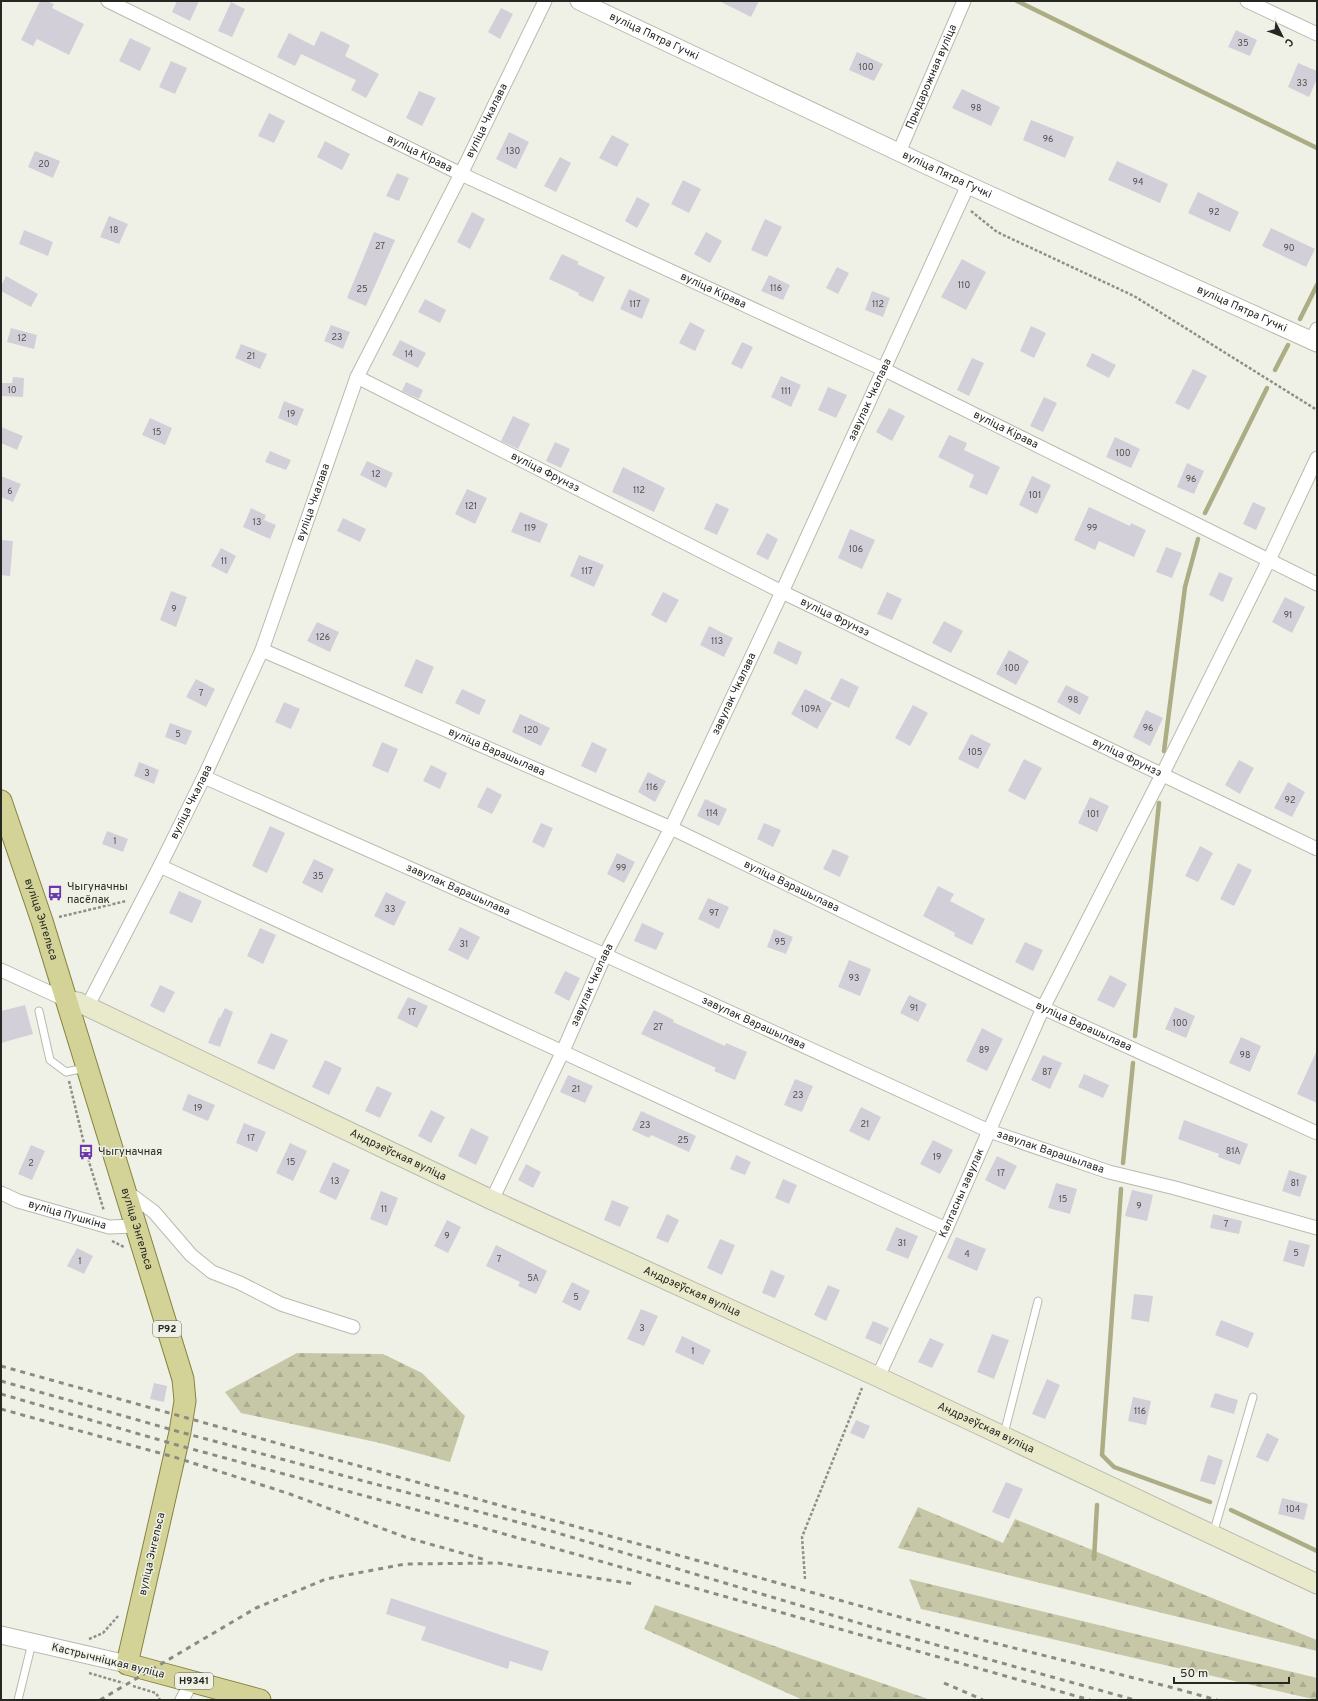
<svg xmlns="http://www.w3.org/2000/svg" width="1318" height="1701" font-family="Overpass,sans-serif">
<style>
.forest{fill:url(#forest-firs)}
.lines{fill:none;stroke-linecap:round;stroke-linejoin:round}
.stream{stroke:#acad84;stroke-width:4.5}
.building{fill:#d2cfd9}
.service-casing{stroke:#b9baaf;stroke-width:9}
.minor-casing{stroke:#b9baaf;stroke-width:15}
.tertiary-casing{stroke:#b9baaf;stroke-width:19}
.secondary-casing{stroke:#b9baaf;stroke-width:21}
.primary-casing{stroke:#848441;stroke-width:23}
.path{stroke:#8e8f87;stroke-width:2.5;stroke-dasharray:3 2;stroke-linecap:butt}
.service{stroke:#fff;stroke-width:7}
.minor{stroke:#fff;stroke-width:13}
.tertiary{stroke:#fff;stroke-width:17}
.secondary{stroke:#e9e9cb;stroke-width:19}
.primary{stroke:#d4d397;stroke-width:21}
.rail{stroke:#8a8b83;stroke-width:3;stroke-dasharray:5 5;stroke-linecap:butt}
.labels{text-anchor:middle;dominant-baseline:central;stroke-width:3;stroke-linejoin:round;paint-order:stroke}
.number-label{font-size:9px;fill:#515050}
.shield{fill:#f0f1e6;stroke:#63635d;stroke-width:1}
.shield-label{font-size:10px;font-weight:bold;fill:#262622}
.street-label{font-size:11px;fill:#262622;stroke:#f0f1e6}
.poi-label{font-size:11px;fill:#262622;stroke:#f0f1e6;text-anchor:start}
</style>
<defs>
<pattern id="forest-firs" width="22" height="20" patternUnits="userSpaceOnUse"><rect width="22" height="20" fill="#c6c7a7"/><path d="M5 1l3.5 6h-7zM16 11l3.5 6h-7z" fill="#aaab8f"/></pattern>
</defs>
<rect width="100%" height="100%" fill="#f0f1e6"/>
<!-- forest -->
<path class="forest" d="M297 1353 383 1354 422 1373 465 1416 450 1462 380 1443 241 1413 225 1392Z
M918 1507 1003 1543 1015 1519 1317 1640V1651L898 1548Z
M909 1579 1317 1678V1700L921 1609Z
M655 1605 931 1700H803L644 1629Z"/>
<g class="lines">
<!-- stream -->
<path class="stream" d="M1017 1 1317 148
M1300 319 1317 285
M1275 370 1288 345
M1205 513 1267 388
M1164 751 1185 587 1198 539
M1135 1036 1159 803
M1123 1163 1133 1063
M1121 1189 1102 1455 1114 1467 1210 1502
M1231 1510 1317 1551
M1094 1559 1097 1505"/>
</g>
<!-- building -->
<path class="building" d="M40 1H47L54 4 52 8 84 24 69 55 37 39 33 46 21 40Z
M177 1H199L190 21 172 12Z
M719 1H759L751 17Z
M231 2 245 9 232 37 218 31Z
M501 8 513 14 500 39 488 32Z
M1236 30 1257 40 1250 56 1228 47Z
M321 31 350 45 345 56 379 74 366 98 351 90 356 80 301 54 295 66 277 57 289 33 314 46Z
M130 38 151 48 140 71 119 61Z
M857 52 883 64 874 81 849 70Z
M171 61 187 68 175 94 159 87Z
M1298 63 1317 71V79L1309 97 1288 87Z
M962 89 1000 107 991 126 952 108Z
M419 91 436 98 422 126 406 118Z
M269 113 285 121 274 143 258 136Z
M1031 120 1074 137 1065 158 1023 140Z
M509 132 529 142 516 169 496 159Z
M612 135 629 144 617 167 599 158Z
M325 141 350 154 342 170 317 157Z
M35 151 60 161 53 178 28 167Z
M560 157 571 163 556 192 544 186Z
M1117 161 1168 184 1160 203 1108 180Z
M397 173 409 178 399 201 386 196Z
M683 180 701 189 689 213 671 204Z
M1198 192 1239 212 1230 232 1188 213Z
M637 197 650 204 637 228 625 221Z
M472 212 485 219 470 249 457 242Z
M109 216 128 224 119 244 100 237Z
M765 219 782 227 767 257 751 250Z
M1271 228 1315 249 1306 267 1262 246Z
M24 230 53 242 48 256 19 244Z
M374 232 395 240 366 306 347 298Z
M706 232 722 241 710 263 694 254Z
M562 254 579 262 577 264 605 277 593 302 578 295 579 293 549 279Z
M962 259 986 272 966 310 941 297Z
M837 267 849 273 838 294 826 288Z
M769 275 790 285 783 300 761 291Z
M6 276 38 294 31 307 1 291V286Z
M629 289 650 299 642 319 620 309Z
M872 291 890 298 883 317 865 310Z
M425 299 446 310 440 323 418 312Z
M690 322 705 330 695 351 679 343Z
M331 325 350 332 343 349 324 341Z
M1031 326 1046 333 1034 358 1020 351Z
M11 328 37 335 34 349 7 342Z
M400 340 426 353 418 368 392 355Z
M742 342 753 347 742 369 731 364Z
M241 344 267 354 260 369 235 358Z
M1092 353 1116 365 1109 378 1086 366Z
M972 358 984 363 969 396 957 390Z
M1193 369 1207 376 1189 410 1175 403Z
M781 376 801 385 791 407 771 397Z
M13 377 24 378 23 397 1 396V383H12Z
M406 382 423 390 419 399 402 391Z
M828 387 847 395 836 418 818 410Z
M1044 397 1057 403 1043 432 1030 426Z
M284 401 304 409 297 426 278 418Z
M889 408 905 416 892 441 876 432Z
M513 416 530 424 518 449 501 441Z
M150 418 172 428 165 445 142 435Z
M1 427 23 436 17 450 1 443Z
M949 435 967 443 964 450 1000 467 987 495 969 487 974 475 938 457Z
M1115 437 1140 449 1131 468 1106 457Z
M555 442 570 449 561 468 546 461Z
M270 451 291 460 286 470 265 462Z
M367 461 393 473 386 488 360 475Z
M1187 463 1204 471 1194 494 1177 487Z
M623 467 665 488 654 512 612 492Z
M1 476 21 484 13 502 1 497Z
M1032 476 1051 485 1037 514 1019 505Z
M467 489 487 498 475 524 455 514Z
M1253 502 1266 508 1256 530 1243 524Z
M716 503 729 509 717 535 704 529Z
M1089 507 1130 526 1131 523 1146 530 1134 557 1099 541 1095 550 1074 540Z
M251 508 266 515 264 520 276 525 270 539 243 527Z
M520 512 548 524 540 543 511 532Z
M343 518 366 529 360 542 337 531Z
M850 529 875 540 862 569 838 558Z
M767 533 778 539 768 560 756 554Z
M1 540 13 541 10 576 1 575Z
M1166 547 1182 553 1172 578 1156 572Z
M221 548 236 556 227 574 211 566Z
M579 555 604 565 594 587 570 576Z
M1219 572 1233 578 1223 602 1209 595Z
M171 591 187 597 176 627 160 620Z
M663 592 679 600 666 623 651 615Z
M887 592 902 599 892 620 877 614Z
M1285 597 1305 607 1292 633 1272 622Z
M944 621 963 631 951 653 932 643Z
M317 622 339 632 330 652 307 641Z
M709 626 733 638 724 657 700 645Z
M778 641 802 652 797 665 773 653Z
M1009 650 1029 661 1016 685 996 674Z
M416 659 434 667 422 694 404 686Z
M841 678 859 687 849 708 830 699Z
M196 679 215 689 206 707 186 697Z
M1066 685 1089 697 1080 715 1057 702Z
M462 689 486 700 479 715 455 703Z
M805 689 832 703 817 729 791 714Z
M284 702 300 709 291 729 275 722Z
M913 705 928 713 910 746 895 738Z
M1146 710 1163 718 1150 746 1133 737Z
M520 714 550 728 541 746 512 732Z
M170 723 192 731 186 745 165 737Z
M971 734 991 744 978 769 958 759Z
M382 742 398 749 388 773 372 766Z
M592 742 607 749 596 773 581 766Z
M1024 759 1042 768 1025 800 1008 791Z
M1239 760 1254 768 1240 794 1225 785Z
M139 762 159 770 154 784 134 776Z
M431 765 447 773 440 789 423 781Z
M648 772 666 781 655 802 638 792Z
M1288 782 1305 792 1292 817 1274 808Z
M487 787 502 795 492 814 477 807Z
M1090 797 1109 806 1097 832 1078 823Z
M705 799 727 809 719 826 697 816Z
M541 823 553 828 544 848 532 842Z
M764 823 781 830 773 847 757 839Z
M270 826 285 833 267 873 252 866Z
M107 831 128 839 123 852 102 844Z
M1200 846 1213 853 1198 882 1185 876Z
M833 849 849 856 840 877 823 869Z
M617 853 635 862 624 883 607 874Z
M314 859 334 869 322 893 302 883Z
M1238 863 1252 870 1234 906 1220 899Z
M938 886 954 894 950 901 985 919 972 945 954 936 955 933 923 916Z
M179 891 202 901 192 923 169 913Z
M386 892 406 902 394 926 374 916Z
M708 898 729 907 719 929 698 919Z
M642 923 664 933 656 950 634 941Z
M460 927 480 937 468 960 448 950Z
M260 928 276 935 263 964 247 956Z
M774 929 793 937 786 954 767 947Z
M1025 942 1043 950 1033 971 1015 962Z
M849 960 871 969 860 996 838 987Z
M565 971 580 978 569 1001 554 993Z
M1110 975 1127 984 1114 1008 1097 1000Z
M160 985 175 992 164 1013 150 1006Z
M909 995 927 1004 918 1022 900 1013Z
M408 997 428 1006 417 1028 397 1018Z
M25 1005 33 1034 1 1043V1011Z
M1175 1007 1195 1016 1186 1038 1165 1029Z
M225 1008 233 1012 220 1047 208 1043 219 1017 220 1018Z
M654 1010 674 1020 673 1022 725 1046 726 1043 747 1052 735 1080 714 1071 716 1068 641 1034Z
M982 1028 1003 1039 987 1071 966 1061Z
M271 1033 288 1040 274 1070 257 1063Z
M1241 1037 1261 1046 1250 1072 1229 1063Z
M1317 1050V1103L1297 1094Z
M1043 1055 1062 1063 1050 1089 1031 1080Z
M325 1060 342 1068 329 1095 312 1087Z
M1084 1074 1109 1085 1103 1098 1078 1087Z
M568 1075 593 1086 585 1103 560 1092Z
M795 1079 813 1086 802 1112 784 1105Z
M377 1086 392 1093 380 1118 365 1111Z
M188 1094 215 1105 208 1121 182 1110Z
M861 1107 881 1117 869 1141 849 1131Z
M431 1110 445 1117 431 1143 418 1136Z
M641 1111 696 1136 689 1152 651 1135 649 1138 632 1130Z
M1184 1120 1248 1144 1240 1165 1218 1157 1219 1154 1178 1139Z
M244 1123 266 1132 257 1152 236 1143Z
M471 1128 489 1137 476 1165 458 1156Z
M933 1140 953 1150 940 1174 920 1164Z
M290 1143 307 1151 293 1181 276 1173Z
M31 1145 45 1151 32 1180 18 1174Z
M736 1155 751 1162 745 1175 730 1169Z
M997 1156 1017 1166 1005 1190 985 1180Z
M333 1162 350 1170 336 1200 319 1192Z
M526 1164 541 1172 533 1188 518 1180Z
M1289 1170 1307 1176 1300 1197 1282 1191Z
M783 1179 797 1185 789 1204 775 1198Z
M1056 1183 1077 1189 1070 1214 1048 1208Z
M1132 1190 1153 1195 1147 1221 1125 1216Z
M381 1191 398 1198 387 1226 370 1219Z
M612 1200 629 1207 620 1227 604 1220Z
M667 1214 679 1220 668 1243 656 1238Z
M1213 1214 1242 1221 1239 1234 1210 1228Z
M447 1220 461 1227 448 1253 434 1246Z
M896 1227 918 1236 908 1259 886 1250Z
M956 1237 986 1249 977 1271 947 1258Z
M720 1239 735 1245 722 1275 707 1268Z
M1289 1240 1310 1245 1304 1267 1283 1261Z
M496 1245 547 1271 536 1294 518 1286 520 1282 486 1266Z
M77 1248 93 1256 84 1274 67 1266Z
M771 1270 785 1276 775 1298 762 1293Z
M572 1282 590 1291 580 1311 562 1302Z
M828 1285 840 1290 826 1321 814 1315Z
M1134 1294 1153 1296 1149 1322 1131 1319Z
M641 1309 658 1316 644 1346 627 1339Z
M1221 1320 1254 1333 1248 1348 1215 1335Z
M873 1321 889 1328 881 1345 865 1338Z
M992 1334 1009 1340 994 1379 977 1372Z
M682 1336 711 1350 703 1365 675 1352Z
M930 1338 944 1344 932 1368 918 1362Z
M1047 1379 1060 1385 1045 1419 1032 1414Z
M154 1383 167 1386 164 1402 150 1399Z
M1215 1393 1238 1400 1234 1414 1210 1407Z
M1133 1397 1151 1401 1146 1425 1128 1421Z
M856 1420 870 1426 864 1439 850 1433Z
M1267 1433 1279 1439 1268 1462 1256 1457Z
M1208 1455 1223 1460 1215 1485 1200 1481Z
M1006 1482 1023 1489 1009 1519 992 1512Z
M1282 1498 1308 1504 1304 1520 1278 1514Z
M391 1598 549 1651 542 1671 510 1661 508 1669 421 1640 426 1627 386 1614Z"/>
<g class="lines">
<defs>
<path id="service" d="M39 1011 50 1060 66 1072 85 1068
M1003 1435 1006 1426 1038 1301
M1213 1534 1253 1397
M18 1700 32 1643"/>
<g id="minor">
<path id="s1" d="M108 1 461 174 885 370 1317 584"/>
<path d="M1247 1 1317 34"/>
<path id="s2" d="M899 152 964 1"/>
<path d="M1312 340 1317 329"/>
<path id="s3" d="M357 377 782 592 1317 849"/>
<path id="s4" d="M262 650 671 828 1043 1008 1317 1133"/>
<path id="s5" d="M204 777 605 955 989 1131 1109 1172 1175 1188 1317 1228"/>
<path d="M160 866 946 1229"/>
<path d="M1 970 66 1000"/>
<path id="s6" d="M87 1007 160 866 204 777 262 650 357 377 461 174 545 1"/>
<path id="s7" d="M1 1193 18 1201 109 1227 136 1226"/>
<path d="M126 1197H134L154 1212 191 1255 212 1272 240 1283 281 1304 353 1327"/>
<path id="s8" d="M492 1200 563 1051 605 955 671 828 782 592 968 185"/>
<path id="s9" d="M878 1377 946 1229 1043 1008 1162 775 1269 560 1317 458"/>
<path d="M182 1700 192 1681"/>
</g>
<g id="tertiary">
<path id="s10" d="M579 1 968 185 1317 343"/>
<path d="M1 1635 127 1664"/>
</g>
<g id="secondary">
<path id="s11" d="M66 1000 78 1002 492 1200 878 1377 1317 1584"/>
</g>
<g id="primary">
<path id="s12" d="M1 801 42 921 183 1379 185 1401 180 1432 127 1664 260 1700"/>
</g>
</defs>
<!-- service casing -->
<use href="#service" class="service-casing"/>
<!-- minor casing -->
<use href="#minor" class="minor-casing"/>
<!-- tertiary casing -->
<use href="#tertiary" class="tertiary-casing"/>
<!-- secondary casing -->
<use href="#secondary" class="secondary-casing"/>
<!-- primary casing -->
<use href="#primary" class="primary-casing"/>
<!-- path -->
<path class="path" d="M971 211 997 232 1134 296 1317 410
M59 917 126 901
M69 1081 86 1152 104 1211
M112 1241 124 1247
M805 1579 802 1537 862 1388
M89 1639 103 1633 119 1615
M89 1673 123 1683
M133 1686 156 1693 160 1700"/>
<!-- service -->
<use href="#service" class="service"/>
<!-- minor -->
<use href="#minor" class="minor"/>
<!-- tertiary -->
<use href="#tertiary" class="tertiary"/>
<!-- secondary -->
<use href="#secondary" class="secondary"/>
<!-- primary -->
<use href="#primary" class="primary"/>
<!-- rail -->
<path class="rail" d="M1 1366 982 1640 1170 1687 1217 1700
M1 1381 180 1432 551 1531 872 1627 1135 1700
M1 1394 177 1445 476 1526 1090 1700
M1 1409 174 1457 290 1494 405 1537 486 1560
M944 1683 983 1700
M100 1700 256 1608 326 1579 405 1564 498 1563 634 1584"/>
</g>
<!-- icons -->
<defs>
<symbol id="bus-bare" viewBox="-9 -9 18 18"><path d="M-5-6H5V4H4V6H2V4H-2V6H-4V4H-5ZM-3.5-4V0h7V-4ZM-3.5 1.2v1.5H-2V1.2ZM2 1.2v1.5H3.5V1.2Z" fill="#6937ae" stroke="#f0f1e6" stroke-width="2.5" paint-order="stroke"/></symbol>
</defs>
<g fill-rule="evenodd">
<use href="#bus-bare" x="44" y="882" width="22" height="22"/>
<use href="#bus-bare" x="75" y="1141" width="22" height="22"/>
</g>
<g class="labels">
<!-- number labels -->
<g class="number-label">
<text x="1243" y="43">35</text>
<text x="866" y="67">100</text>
<text x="1302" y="83">33</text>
<text x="976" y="108">98</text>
<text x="1048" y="139">96</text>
<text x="513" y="151">130</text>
<text x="44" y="164">20</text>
<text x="1138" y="182">94</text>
<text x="1214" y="212">92</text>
<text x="114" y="230">18</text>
<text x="380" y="246">27</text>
<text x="1289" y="248">90</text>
<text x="964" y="285">110</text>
<text x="776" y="288">116</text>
<text x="362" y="289">25</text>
<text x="635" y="304">117</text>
<text x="878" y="304">112</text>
<text x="337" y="337">23</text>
<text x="22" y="338">12</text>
<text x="409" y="354">14</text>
<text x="251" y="356">21</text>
<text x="12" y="390">10</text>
<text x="786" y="391">111</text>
<text x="291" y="414">19</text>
<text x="157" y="432">15</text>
<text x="1123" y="453">100</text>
<text x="376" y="474">12</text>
<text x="1191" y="479">96</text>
<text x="639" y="490">112</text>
<text x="10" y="491">6</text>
<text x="1035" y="495">101</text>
<text x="471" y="506">121</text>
<text x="257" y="522">13</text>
<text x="530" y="528">119</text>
<text x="1092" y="528">99</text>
<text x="856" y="549">106</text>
<text x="224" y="561">11</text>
<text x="587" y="571">117</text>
<text x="174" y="609">9</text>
<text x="1288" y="615">91</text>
<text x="323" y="637">126</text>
<text x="717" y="641">113</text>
<text x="1012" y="668">100</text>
<text x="201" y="693">7</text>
<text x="1073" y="700">98</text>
<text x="811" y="709">109А</text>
<text x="1148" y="728">96</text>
<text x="531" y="730">120</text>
<text x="178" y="734">5</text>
<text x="975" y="752">105</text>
<text x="147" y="773">3</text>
<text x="652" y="787">116</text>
<text x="1290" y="800">92</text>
<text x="712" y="813">114</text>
<text x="1093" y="814">101</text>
<text x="115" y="841">1</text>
<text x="621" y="868">99</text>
<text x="318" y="876">35</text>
<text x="390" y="909">33</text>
<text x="714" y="913">97</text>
<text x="780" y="942">95</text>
<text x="464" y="944">31</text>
<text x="854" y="978">93</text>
<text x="914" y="1008">91</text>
<text x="412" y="1012">17</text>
<text x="1180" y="1023">100</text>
<text x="658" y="1027">27</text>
<text x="984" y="1050">89</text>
<text x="1245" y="1055">98</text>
<text x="1047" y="1072">87</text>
<text x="576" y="1089">21</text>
<text x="798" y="1095">23</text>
<text x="198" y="1108">19</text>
<text x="865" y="1124">21</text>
<text x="645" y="1125">23</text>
<text x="251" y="1138">17</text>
<text x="683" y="1140">25</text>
<text x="1233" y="1151">81А</text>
<text x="937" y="1157">19</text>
<text x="291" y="1162">15</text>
<text x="31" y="1163">2</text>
<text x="1001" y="1173">17</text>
<text x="335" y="1181">13</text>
<text x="1295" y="1183">81</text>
<text x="1063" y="1199">15</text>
<text x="1139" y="1206">9</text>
<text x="384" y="1209">11</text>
<text x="1226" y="1224">7</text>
<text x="447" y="1236">9</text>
<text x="902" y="1243">31</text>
<text x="1296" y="1253">5</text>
<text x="967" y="1254">4</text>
<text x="499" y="1259">7</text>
<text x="80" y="1261">1</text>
<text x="533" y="1278">5А</text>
<text x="576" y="1297">5</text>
<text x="642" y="1328">3</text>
<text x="693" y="1351">1</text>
<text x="1140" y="1411">116</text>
<text x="1293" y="1509">104</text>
</g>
<!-- shield labels -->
<g class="shield">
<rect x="153" y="1321" width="28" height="16" rx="3"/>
<rect x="175" y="1673" width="38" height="16" rx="3"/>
</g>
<g class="shield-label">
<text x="167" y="1329">Р92</text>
<text x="194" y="1681">Н9341</text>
</g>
<!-- street labels -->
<g class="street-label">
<text stroke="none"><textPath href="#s10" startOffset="83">вуліца Пятра Гучкі</textPath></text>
<text stroke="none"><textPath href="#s2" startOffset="82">Прыдарожная вуліца</textPath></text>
<text stroke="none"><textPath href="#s6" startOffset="974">вуліца Чкалава</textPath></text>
<text stroke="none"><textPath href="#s1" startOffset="347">вуліца Кірава</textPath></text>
<text stroke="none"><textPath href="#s10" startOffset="407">вуліца Пятра Гучкі</textPath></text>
<text stroke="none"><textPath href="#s1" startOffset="671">вуліца Кірава</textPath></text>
<text stroke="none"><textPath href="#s10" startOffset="731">вуліца Пятра Гучкі</textPath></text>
<text stroke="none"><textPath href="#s8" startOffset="885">завулак Чкалава</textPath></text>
<text stroke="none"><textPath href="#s1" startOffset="995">вуліца Кірава</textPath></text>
<text stroke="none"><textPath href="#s3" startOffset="211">вуліца Фрунзэ</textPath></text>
<text stroke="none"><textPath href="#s6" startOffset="554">вуліца Чкалава</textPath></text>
<text stroke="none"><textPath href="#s3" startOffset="535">вуліца Фрунзэ</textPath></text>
<text stroke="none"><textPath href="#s8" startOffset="561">завулак Чкалава</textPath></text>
<text stroke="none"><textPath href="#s4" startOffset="256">вуліца Варашылава</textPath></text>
<text stroke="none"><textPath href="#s3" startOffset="859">вуліца Фрунзэ</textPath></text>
<text stroke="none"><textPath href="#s6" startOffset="230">вуліца Чкалава</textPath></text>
<text stroke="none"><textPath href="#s4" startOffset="580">вуліца Варашылава</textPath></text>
<text stroke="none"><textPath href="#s5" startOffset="278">завулак Варашылава</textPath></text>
<text stroke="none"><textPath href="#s12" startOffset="125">вуліца Энгельса</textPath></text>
<text stroke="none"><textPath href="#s8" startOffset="237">завулак Чкалава</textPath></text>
<text stroke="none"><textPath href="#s5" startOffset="602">завулак Варашылава</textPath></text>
<text stroke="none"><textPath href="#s4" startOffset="904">вуліца Варашылава</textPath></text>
<text stroke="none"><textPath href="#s5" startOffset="926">завулак Варашылава</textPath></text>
<text stroke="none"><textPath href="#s11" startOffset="367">Андрэеўская вуліца</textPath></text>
<text stroke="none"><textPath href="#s9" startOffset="202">Калгасны завулак</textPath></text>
<text stroke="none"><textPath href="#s7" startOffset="70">вуліца Пушкіна</textPath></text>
<text stroke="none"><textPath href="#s12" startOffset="449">вуліца Энгельса</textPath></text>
<text stroke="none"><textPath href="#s11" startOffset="691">Андрэеўская вуліца</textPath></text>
<text stroke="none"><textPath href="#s11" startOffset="1015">Андрэеўская вуліца</textPath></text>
<text transform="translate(152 1554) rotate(-77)">вуліца Энгельса</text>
<text transform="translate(108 1661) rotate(14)">Кастрычніцкая вуліца</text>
</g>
<!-- poi labels -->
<g class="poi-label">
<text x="67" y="887">Чыгуначны<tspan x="67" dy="13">пасёлак</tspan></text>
<text x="98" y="1152">Чыгуначная</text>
</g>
</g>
<!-- border -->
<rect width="1318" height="1701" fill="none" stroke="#262622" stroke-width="4"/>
<!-- north arrow -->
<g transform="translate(1282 36) rotate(132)" stroke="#f0f1e6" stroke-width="3" paint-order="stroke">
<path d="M0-3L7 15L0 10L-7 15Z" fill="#262622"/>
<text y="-6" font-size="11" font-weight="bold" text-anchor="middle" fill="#262622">С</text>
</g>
<!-- scale -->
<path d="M1174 1677v6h115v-6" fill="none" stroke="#262622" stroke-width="2"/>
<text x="1180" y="1677" font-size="12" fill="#262622" stroke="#f0f1e6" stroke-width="3" paint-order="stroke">50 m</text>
</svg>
